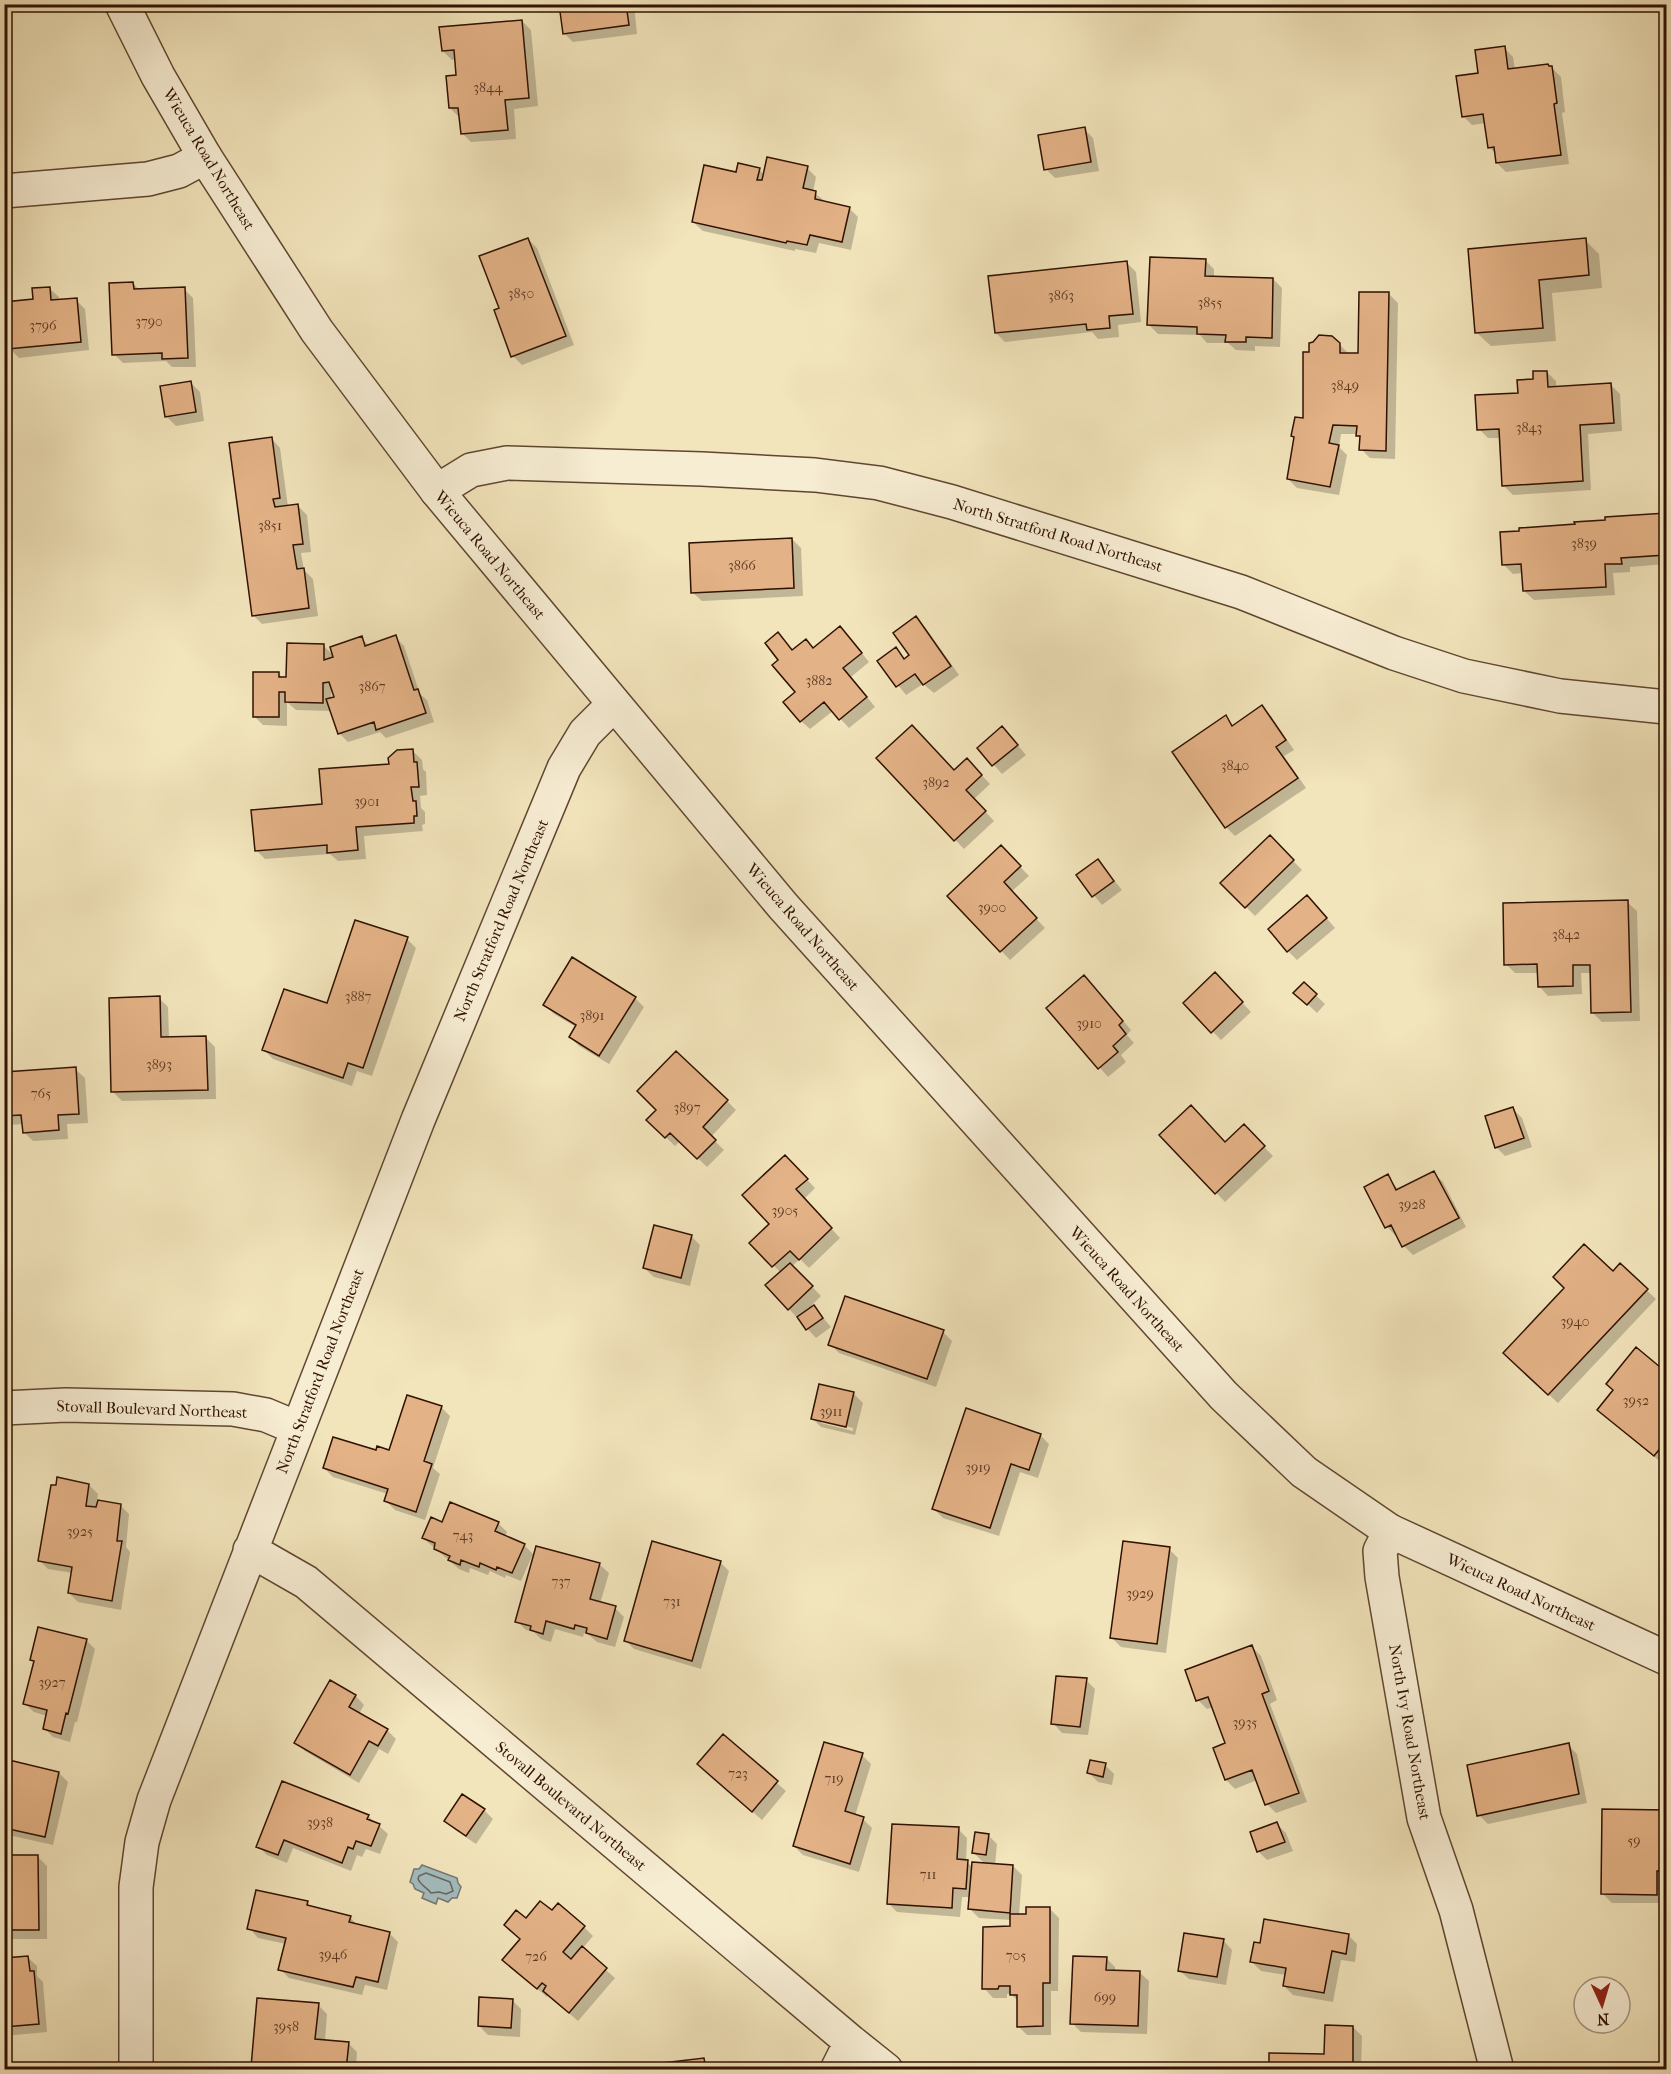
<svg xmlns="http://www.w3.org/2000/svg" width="1671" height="2074" font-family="'IM FELL French Canon',serif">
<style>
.water{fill:#a2bbbc;stroke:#747772;stroke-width:1.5}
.shadow{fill:#0003;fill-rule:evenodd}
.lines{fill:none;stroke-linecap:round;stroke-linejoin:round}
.shore{stroke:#69665f;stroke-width:1.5}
.building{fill:#e3b286;stroke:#301102;stroke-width:1.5}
.minor-casing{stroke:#604630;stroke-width:36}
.tertiary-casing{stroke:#604630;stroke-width:36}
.minor{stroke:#f7edd3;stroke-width:33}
.tertiary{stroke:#f7edd3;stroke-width:33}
.labels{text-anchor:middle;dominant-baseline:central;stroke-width:4.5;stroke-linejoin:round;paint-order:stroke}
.number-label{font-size:14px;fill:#5d3923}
.street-label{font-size:16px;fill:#301102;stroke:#f7edd3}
</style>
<rect width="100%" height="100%" fill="#f2e4bb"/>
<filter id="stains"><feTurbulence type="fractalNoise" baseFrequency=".00333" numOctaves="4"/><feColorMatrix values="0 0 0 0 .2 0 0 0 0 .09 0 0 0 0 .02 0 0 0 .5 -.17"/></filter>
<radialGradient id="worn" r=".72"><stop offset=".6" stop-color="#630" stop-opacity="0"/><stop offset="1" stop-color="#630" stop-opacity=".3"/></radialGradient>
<!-- water -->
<path class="water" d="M422 1865 457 1878 458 1883 461 1887 457 1898H452L448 1902 438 1898 436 1904 422 1898 424 1893 415 1889 413 1884 410 1882 414 1869H419Z"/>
<!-- shadow -->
<path class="shadow" d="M561 4H634L637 34 573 42 564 33Z
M522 21 531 30 538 106 514 109 516 139 471 142 462 133 459 117 450 108 458 77 456 59 452 60 443 51Z
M1504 48 1513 57 1515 70 1552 68 1561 77 1565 112 1562 113 1569 164 1506 172 1497 163 1496 154 1489 147 1486 123 1472 125 1463 116Z
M1084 129 1093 138 1099 171 1055 178 1046 169Z
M807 168 816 177 813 192 825 201 849 208 858 217 851 250 819 243 816 253 795 249V251L703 231 693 222 737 174 759 169 764 175Z
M528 239 537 248 574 345 522 365 513 356 501 309Z
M1585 240 1599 254 1602 288 1552 293 1556 341 1491 346 1477 333Z
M1205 260 1214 269V278L1273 279 1282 288 1280 347 1255 346V351L1236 350 1228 343H1207L1200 335 1158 334 1149 325Z
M1127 263 1136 272 1141 322 1118 325 1119 337 1098 339 1092 332 1005 342 996 333Z
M133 283 139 290 184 289 193 298 196 367H172L166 361 123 363 114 354Z
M49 288 59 297V301L76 300 85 309 89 350 19 358 10 349 35 301Z
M1389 294 1398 303 1395 459 1370 458 1361 449V439L1358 434H1341L1339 447 1347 455 1339 495 1297 488 1288 479 1304 420 1310 354 1332 337 1349 354 1359 355Z
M1547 372 1556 381V388L1611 385 1620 394 1622 431 1588 434 1591 490 1513 495 1504 486 1501 438H1488L1479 429 1535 380Z
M191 383 200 392 204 421 176 426 167 417Z
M271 438 280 448 288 507 298 506 307 515 311 552 301 553 304 570 313 579 318 616 262 624 253 615Z
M1666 515V564L1630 567V572L1613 573 1615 595 1534 600 1524 591 1523 573 1513 574 1504 565 1606 521V519Z
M792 539 801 548 803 596 702 601 692 592Z
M916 618 925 627 959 675 934 693 923 684 906 695 879 661 896 649 906 660 911 656Z
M395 637 404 646 420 694 427 700 434 722 386 738 380 732 348 742 339 733 332 711 296 710 287 702V726L263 725 254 716 278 673 283 678H287L323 645 334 656 361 638 369 646ZM332 686 336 698 331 699Z
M849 637 869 662 851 677 875 707 849 728 833 711 810 729 801 721 793 651 814 649Z
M1262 707 1271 716 1294 750 1284 756 1306 788 1235 836 1226 827 1225 717 1234 726Z
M1011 737 1026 755 1002 774 979 748Z
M413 751 422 760 423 769 426 772 427 795 420 796 421 808 425 812V824L422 825 423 831 364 836 366 859 338 861 330 854 265 859 256 850Z
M878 758 955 772 976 769 990 784 974 799 994 821 964 849Z
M1270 837 1302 870 1255 916 1222 883Z
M1001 847 1029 876 1011 892 1045 928 1010 960 949 896Z
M1098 861 1122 890 1102 905 1078 876Z
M1627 902 1637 911 1640 1021 1602 1022 1593 1013 1591 973H1581L1582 994 1548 996 1539 986V973H1515L1506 964Z
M1316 906 1335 928 1297 960 1288 951Z
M407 939 416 948 372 1076 357 1071 352 1086 273 1059 264 1050 327 1005Z
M1215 974 1251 1012 1221 1040 1185 1003Z
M1304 984 1325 1004 1317 1013 1296 993Z
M1093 986 1131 1030 1127 1035 1134 1043 1121 1055 1126 1062 1108 1077 1048 1008Z
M159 998 168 1007 169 1038H206L215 1047 216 1099 122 1101 113 1092Z
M635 998 644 1007 609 1064 579 1046 570 1037 576 1027 554 1014 545 1005Z
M75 1069 85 1078 88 1123 67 1124 68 1139 33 1141 24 1132 23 1124 10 1125 4 1120V1074Z
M727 1101 736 1110 711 1137 724 1150 707 1167 680 1141 675 1146 648 1120Z
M1513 1109 1522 1118 1532 1147 1505 1156 1496 1147Z
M1244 1126 1273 1156 1225 1202 1161 1135 1226 1144Z
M785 1157 815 1188 804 1199 840 1238 809 1268 800 1259 792 1266 821 1296 812 1305 831 1327 816 1338 789 1309 781 1273 752 1243 771 1224Z
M1434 1173 1443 1182 1466 1227 1413 1255 1404 1246 1398 1235 1396 1236 1387 1227 1366 1187 1387 1176 1399 1190Z
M691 1236 700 1245 690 1286 654 1277 644 1268Z
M1620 1265 1656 1299 1558 1403 1514 1362 1566 1288 1613 1273Z
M943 1332 952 1341 936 1387 839 1353 830 1344Z
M1636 1349 1666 1374V1460L1663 1464 1599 1410 1615 1390Z
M820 1386 854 1394 863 1403 855 1435 821 1427 812 1418ZM821 1420 853 1428V1431L821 1423Z
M441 1407 450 1416 433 1468 440 1474 425 1520 395 1510 386 1501 388 1494 333 1477 324 1468 377 1452H390Z
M1040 1435 1049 1444 1038 1478 1020 1472 999 1536 943 1518 934 1509Z
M89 1485 98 1494 97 1501 120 1505 129 1514 126 1547 130 1552 121 1610 78 1602 69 1593 73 1573 48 1569 39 1560Z
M498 1523 507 1532 505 1537 524 1545 533 1554 521 1581 506 1575 505 1578 490 1571 488 1575 470 1568 469 1573 459 1569 423 1538 442 1524Z
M1169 1549 1178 1558 1166 1653 1121 1647 1112 1638Z
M720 1562 729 1571 701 1669 634 1649 625 1640Z
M599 1564 609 1573 600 1604 615 1608 624 1617 615 1647 597 1642 589 1635 584 1633 583 1637 555 1629 551 1642 541 1639 534 1632 526 1630 517 1621Z
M86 1640 95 1649 77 1722H75L70 1742 53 1737 44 1728 47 1716 34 1712 24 1703 35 1663 32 1659Z
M1252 1647 1261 1656 1277 1700 1270 1704 1307 1802 1276 1813 1267 1804 1257 1780 1235 1789 1226 1780 1215 1749 1227 1744 1213 1707 1207 1709 1198 1700Z
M1086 1680 1095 1689 1088 1735 1062 1733 1053 1723Z
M331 1682 356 1696 364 1705 359 1714 387 1730 396 1739 388 1754 379 1749 359 1783 305 1751 296 1742Z
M723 1736 786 1791 762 1820 708 1773Z
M1568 1745 1577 1754 1587 1803 1488 1824 1479 1815Z
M862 1755 871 1764 855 1816 863 1819 872 1828 859 1872 803 1855 794 1846Z
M1105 1765 1114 1774 1112 1785 1098 1782 1089 1773Z
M59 1773 68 1782 53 1845 4 1834V1786Z
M484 1810 493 1819 476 1844 455 1830 446 1821Z
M1603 1810 1666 1811V1903H1612L1603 1894Z
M368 1816 388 1834 380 1854 366 1849 362 1857 357 1855 351 1871 293 1848 287 1863 267 1855 258 1846Z
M1277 1824 1286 1833 1293 1851 1267 1860 1258 1851Z
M958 1829 967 1838 966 1862 973 1867 985 1864 974 1853 988 1835 997 1844 995 1865 1013 1866 1022 1875 1019 1915H1028L1050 1909 1059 1918 1058 1991H1051V2035H1027L1018 2026V2001L1011 1994H1007V1998H993L984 1988 1012 1928V1920L979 1918 970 1909 971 1897H962L960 1917 897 1912 888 1903Z
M4 1857H38L47 1866V1939H4Z
M307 1903 312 1908 350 1917 358 1926 389 1933 398 1942 387 1990 365 1985 362 1995 289 1978 280 1969 286 1944 258 1938 249 1928Z
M552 1912 584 1927 593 1936 582 1949 615 1978 578 2021 548 1995 547 1997 513 1969 526 1920Z
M1348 1935 1357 1944 1355 1962 1341 1960 1333 2002 1293 1995 1284 1986 1286 1975 1261 1971 1252 1962Z
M1223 1940 1232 1950 1226 1985 1189 1979 1179 1970Z
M27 1957 37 1966V1976L43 1982 47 2032 4 2036V1974Z
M1106 1958 1115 1967V1972H1139L1149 1981 1147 2034 1081 2032 1072 2023Z
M512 2000 521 2009 520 2037 488 2035 479 2026Z
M318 2005 327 2014 325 2041 348 2043 357 2052 356 2070H255L252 2067Z
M1353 2027 1362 2036 1361 2070H1271L1326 2055Z
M704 2059 713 2070H657Z"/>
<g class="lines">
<!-- shore -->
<path class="shore" d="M426 1873 450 1882 453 1891 446 1894 439 1892 431 1893C427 1887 421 1886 418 1879L419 1876Z"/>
</g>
<!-- building -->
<path class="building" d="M559 4H626L629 25 563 34Z
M522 20 529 98 505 100 508 130 461 134 458 108H449L446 76 456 75 454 50 442 51 439 27Z
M1505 46 1508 69 1548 64 1549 66H1552L1557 103 1554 104 1561 155 1496 163 1494 147 1488 148 1483 114 1462 117 1456 76 1478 73 1475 50Z
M1085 127 1091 162 1044 170 1038 135Z
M767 157 808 166 803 188 816 191 815 199 850 207 842 242 810 235 807 245 787 241 786 243 692 222 704 165 736 172 738 163 760 168 757 180H762Z
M528 238 566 336 511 357 494 310 499 308 479 256Z
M1586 238 1589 275 1539 280 1543 328 1475 333 1468 249Z
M1150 257 1206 259 1205 276 1273 278 1272 338 1246 337V342H1225L1226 335 1197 334V327L1147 325Z
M1127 261 1133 314 1109 316 1110 328 1087 330 1086 324 995 333 988 276Z
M133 282 134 289 185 287 188 358 162 359V353L112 355 109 283Z
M50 287 51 300 77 298 81 342 8 349 4 302 33 299 32 288Z
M1359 292H1389L1386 451 1359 450 1360 436H1356L1357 426 1333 425 1329 443 1339 445 1330 487 1287 479 1294 437 1291 436 1295 417 1303 418V352H1309V343L1313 342 1319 335 1332 336 1340 343V353H1358Z
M1533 371H1547L1548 387 1611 383 1614 423 1580 425 1583 481 1502 486 1499 429 1477 430 1475 395 1518 393 1517 380 1533 379Z
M191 381 196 412 165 417 160 386Z
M272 437 280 498 273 499 275 507 298 504 303 544 293 545 297 569 304 568 309 608 252 616 229 443Z
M1666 513V555L1621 558 1622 564H1605L1606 587 1523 591 1521 564 1502 565 1500 532 1519 531V528L1575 524 1574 522 1605 520V517Z
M792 538 794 588 691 593 689 543Z
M916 616 951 666 923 685 915 674 896 687 877 661 896 647 904 659 909 655 893 633Z
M840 626 862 653 843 668 867 697 839 720 824 702 800 722 783 702 795 692 772 665 778 660 765 643 778 632 792 650 806 639 813 648Z
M396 635 414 690 418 689 426 713 376 730 374 722 338 734 326 699 334 697 329 682 323 683V703L285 702V692H279V717H253V672H279V677H286L287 643 324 644V660L333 657 330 647 362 636 365 646Z
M1262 705 1286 740 1276 747 1298 778 1225 828 1172 752 1226 715 1232 726Z
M912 725 954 770 967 758 982 775 966 790 986 811 954 841 876 758Z
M1002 726 1018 745 992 766 977 748Z
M413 749 414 762H417L419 787H411L413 801H416L417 816H414V823L356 827 358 850 327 853V845L255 851 251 810 322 804 319 769 389 764 388 758 397 750Z
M1270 835 1294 860 1245 908 1220 883Z
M1001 845 1021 866 1004 882 1037 918 1000 952 947 896Z
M1098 859 1114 881 1092 897 1076 875Z
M1307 895 1327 918 1287 952 1268 929Z
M1628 900 1631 1012 1591 1013 1590 965H1573V986L1538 987 1537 964 1504 965 1503 903Z
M355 920 408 937 363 1068 348 1063 343 1078 262 1050 284 989 327 1003Z
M572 957 636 997 599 1056 569 1037 576 1025 543 1005Z
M1215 972 1243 1002 1211 1033 1183 1003Z
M1084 975 1123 1021 1119 1025 1126 1034 1113 1046 1118 1052 1098 1069 1046 1008Z
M1304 982 1317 994 1307 1005 1293 993Z
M160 996 161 1037 206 1036 208 1090 111 1092 109 998Z
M676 1051 728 1100 703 1127 716 1140 697 1159 670 1133 665 1138 646 1120 656 1110 637 1091Z
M76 1067 79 1114 58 1115 59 1130 23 1133 21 1115 4 1116V1072Z
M1191 1105 1225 1142 1244 1124 1265 1146 1215 1194 1159 1135Z
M1513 1107 1524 1138 1495 1148 1485 1116Z
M785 1155 808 1179 796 1189 832 1228 799 1260 790 1251 772 1267 749 1243 769 1224 742 1195Z
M1434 1171 1459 1218 1402 1247 1391 1225 1385 1228 1364 1187 1388 1174 1396 1190Z
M654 1225 692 1235 681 1278 643 1268Z
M1584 1244 1613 1271 1620 1263 1648 1289 1548 1395 1503 1353 1564 1288 1553 1277Z
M790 1263 813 1286 788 1310 765 1285Z
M845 1296 944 1330 927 1379 828 1345Z
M814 1305 823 1318 806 1330 797 1317Z
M1636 1347 1666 1372V1441L1654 1456 1597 1410 1613 1390 1606 1384Z
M819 1384 854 1392 846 1427 811 1419Z
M407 1395 442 1406 424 1461 432 1464 416 1512 384 1501 388 1489 323 1468 333 1437 376 1450 377 1446 389 1450Z
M966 1408 1041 1434 1029 1470 1011 1464 990 1528 932 1509Z
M57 1477 89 1484 86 1506 96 1507 98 1500 121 1504 117 1541H122L112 1601 68 1593 72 1567 38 1561 51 1485H56Z
M450 1502 499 1522 495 1531 525 1544 512 1573 497 1567 496 1570 480 1563 479 1567 461 1560 460 1565 448 1560 450 1556 434 1549 435 1543 422 1538 431 1517 442 1522Z
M652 1541 721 1561 692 1661 624 1641Z
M1123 1541 1170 1547 1157 1644 1110 1638Z
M536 1546 600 1563 590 1599 616 1606 607 1639 586 1633 587 1628 575 1625 574 1629 546 1621 543 1634 530 1630 531 1626 515 1622Z
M38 1627 87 1639 68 1714 66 1713 61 1734 43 1729 47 1710 23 1704 34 1661 30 1660Z
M1252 1645 1269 1691 1262 1694 1299 1793 1265 1805 1252 1770 1225 1780 1213 1748 1225 1743 1208 1697 1196 1701 1185 1670Z
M1056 1676 1087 1678 1080 1727 1051 1724Z
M330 1680 356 1695 349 1707 388 1729 378 1746 369 1741 350 1775 294 1743Z
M723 1734 778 1781 752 1812 697 1764Z
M824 1742 863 1753 845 1811 864 1817 850 1864 793 1846Z
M1569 1743 1579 1794 1477 1816 1467 1765Z
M9 1760 59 1772 45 1837 4 1828V1779Z
M1090 1760 1106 1763 1103 1777 1087 1773Z
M282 1781 369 1815 367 1819 380 1824 371 1846 356 1841 353 1849 348 1847 342 1863 284 1840 278 1855 256 1847Z
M462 1794 485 1809 466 1836 444 1821Z
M1602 1809 1666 1810V1871H1657V1895L1601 1894Z
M1277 1822 1285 1842 1257 1852 1250 1832Z
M892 1824 959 1827 957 1859 968 1860 966 1889 953 1888 952 1908 887 1904Z
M975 1832 989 1834 986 1855 972 1853Z
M4 1855H38L39 1930H4Z
M972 1862 1013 1865 1010 1913 968 1909Z
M256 1890 308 1901 307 1905 351 1916 349 1922 390 1932 378 1982 356 1977 353 1987 278 1970 286 1938 247 1929Z
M540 1901 552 1910 558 1903 585 1926 563 1952 571 1959 582 1946 607 1968 569 2013 543 1991 546 1986 542 1983 537 1989 502 1960 520 1939 504 1925 516 1910 526 1918Z
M1026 1907H1050V1983H1043V2026L1017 2027V1995H1010V1986H999L998 1989H982L983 1927 1010 1926V1914H1026Z
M1264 1919 1349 1934 1346 1954 1332 1951 1324 1993 1283 1986 1286 1968 1250 1962 1254 1942 1260 1943Z
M1184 1933 1224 1939 1217 1977 1178 1971Z
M28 1956 30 1971H34L39 2024 4 2027V1958Z
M1073 1956 1107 1957 1106 1970 1140 1971 1138 2026 1070 2024Z
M479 1997 513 1999 511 2028 478 2026Z
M257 1998 319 2003 315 2039 349 2042 346 2070H273L251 2067Z
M1325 2025 1353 2026V2070H1269V2053L1324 2054Z
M704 2058 706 2070H655L654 2064Z"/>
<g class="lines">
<defs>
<path id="minor" d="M4 191 148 179 179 171 205 157
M437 491 471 470 507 463 702 469 815 475 879 483 952 502 1241 592 1394 653 1464 676 1560 696 1666 707
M4 1408 66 1405 233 1409 266 1415 297 1428
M1390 1531 1380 1551 1382 1577 1424 1818 1456 1910 1497 2070
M250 1550 306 1582 851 2042 886 2070
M136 2070V1887L142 1842 154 1800 418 1120 564 768 585 733 614 704
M837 2070 851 2042"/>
<path id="tertiary" d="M122 4 158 76 205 157 317 331 437 491 783 906 1224 1396 1304 1472 1390 1531 1666 1658"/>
</defs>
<!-- minor casing -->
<use href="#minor" class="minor-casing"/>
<!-- tertiary casing -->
<use href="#tertiary" class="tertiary-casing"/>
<!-- minor -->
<use href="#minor" class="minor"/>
<!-- tertiary -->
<use href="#tertiary" class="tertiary"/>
</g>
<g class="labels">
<!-- number labels -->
<g class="number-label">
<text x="488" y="87">3844</text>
<text x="521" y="293">3850</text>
<text x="1061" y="295">3863</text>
<text x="1210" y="302">3855</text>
<text x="149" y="321">3790</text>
<text x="43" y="325">3796</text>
<text x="1345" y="385">3849</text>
<text x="1529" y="427">3843</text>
<text x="270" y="525">3851</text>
<text x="1584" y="543">3839</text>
<text x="742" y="565">3866</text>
<text x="819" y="680">3882</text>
<text x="372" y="686">3867</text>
<text x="1235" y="765">3840</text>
<text x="936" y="782">3892</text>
<text x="367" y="801">3901</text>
<text x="992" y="907">3900</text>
<text x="1566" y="934">3842</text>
<text x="358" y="996">3887</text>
<text x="592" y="1015">3891</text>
<text x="1089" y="1023">3910</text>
<text x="159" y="1064">3893</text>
<text x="41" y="1093">765</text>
<text x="687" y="1107">3897</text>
<text x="1412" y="1204">3928</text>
<text x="785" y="1210">3905</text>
<text x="1575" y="1321">3940</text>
<text x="1636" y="1400">3952</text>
<text x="831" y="1411">3911</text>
<text x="978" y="1467">3919</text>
<text x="80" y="1531">3925</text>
<text x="463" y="1535">743</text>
<text x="561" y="1581">737</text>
<text x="1140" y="1593">3929</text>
<text x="672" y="1601">731</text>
<text x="52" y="1682">3927</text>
<text x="1245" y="1722">3935</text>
<text x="738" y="1773">723</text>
<text x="834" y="1778">719</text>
<text x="320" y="1822">3938</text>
<text x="1634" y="1840">59</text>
<text x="928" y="1874">711</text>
<text x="333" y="1954">3946</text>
<text x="1016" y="1955">705</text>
<text x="536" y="1956">726</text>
<text x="1105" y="1997">699</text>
<text x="286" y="2026">3958</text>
</g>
<!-- street labels -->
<g class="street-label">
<text transform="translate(209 159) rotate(59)">Wieuca Road Northeast</text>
<text transform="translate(1058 535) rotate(17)">North Stratford Road Northeast</text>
<text transform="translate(490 555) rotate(50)">Wieuca Road Northeast</text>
<text transform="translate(501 920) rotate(-67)">North Stratford Road Northeast</text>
<text transform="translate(803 927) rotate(49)">Wieuca Road Northeast</text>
<text transform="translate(1127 1289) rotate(48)">Wieuca Road Northeast</text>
<text transform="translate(320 1371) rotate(-69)">North Stratford Road Northeast</text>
<text transform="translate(152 1409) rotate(2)">Stovall Boulevard Northeast</text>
<text transform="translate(1521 1592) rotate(25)">Wieuca Road Northeast</text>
<text transform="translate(1410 1732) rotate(80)">North Ivy Road Northeast</text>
<text transform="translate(571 1806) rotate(40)">Stovall Boulevard Northeast</text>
</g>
</g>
<!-- margin -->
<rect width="1671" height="2074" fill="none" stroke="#f2e4bb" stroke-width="24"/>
<rect x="6" y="6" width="1659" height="2062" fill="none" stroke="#301102" stroke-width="3"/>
<rect x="12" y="12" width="1647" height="2050" fill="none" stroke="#301102" stroke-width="1.5"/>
<!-- north arrow -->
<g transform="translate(1602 2005) rotate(176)"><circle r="28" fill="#f7edd3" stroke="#a7957f" stroke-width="1.5"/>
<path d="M0-4.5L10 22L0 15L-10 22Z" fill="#8f2418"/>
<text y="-9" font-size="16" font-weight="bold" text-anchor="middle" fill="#301102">N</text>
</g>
<rect width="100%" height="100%" filter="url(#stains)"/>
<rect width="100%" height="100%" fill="url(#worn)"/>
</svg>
